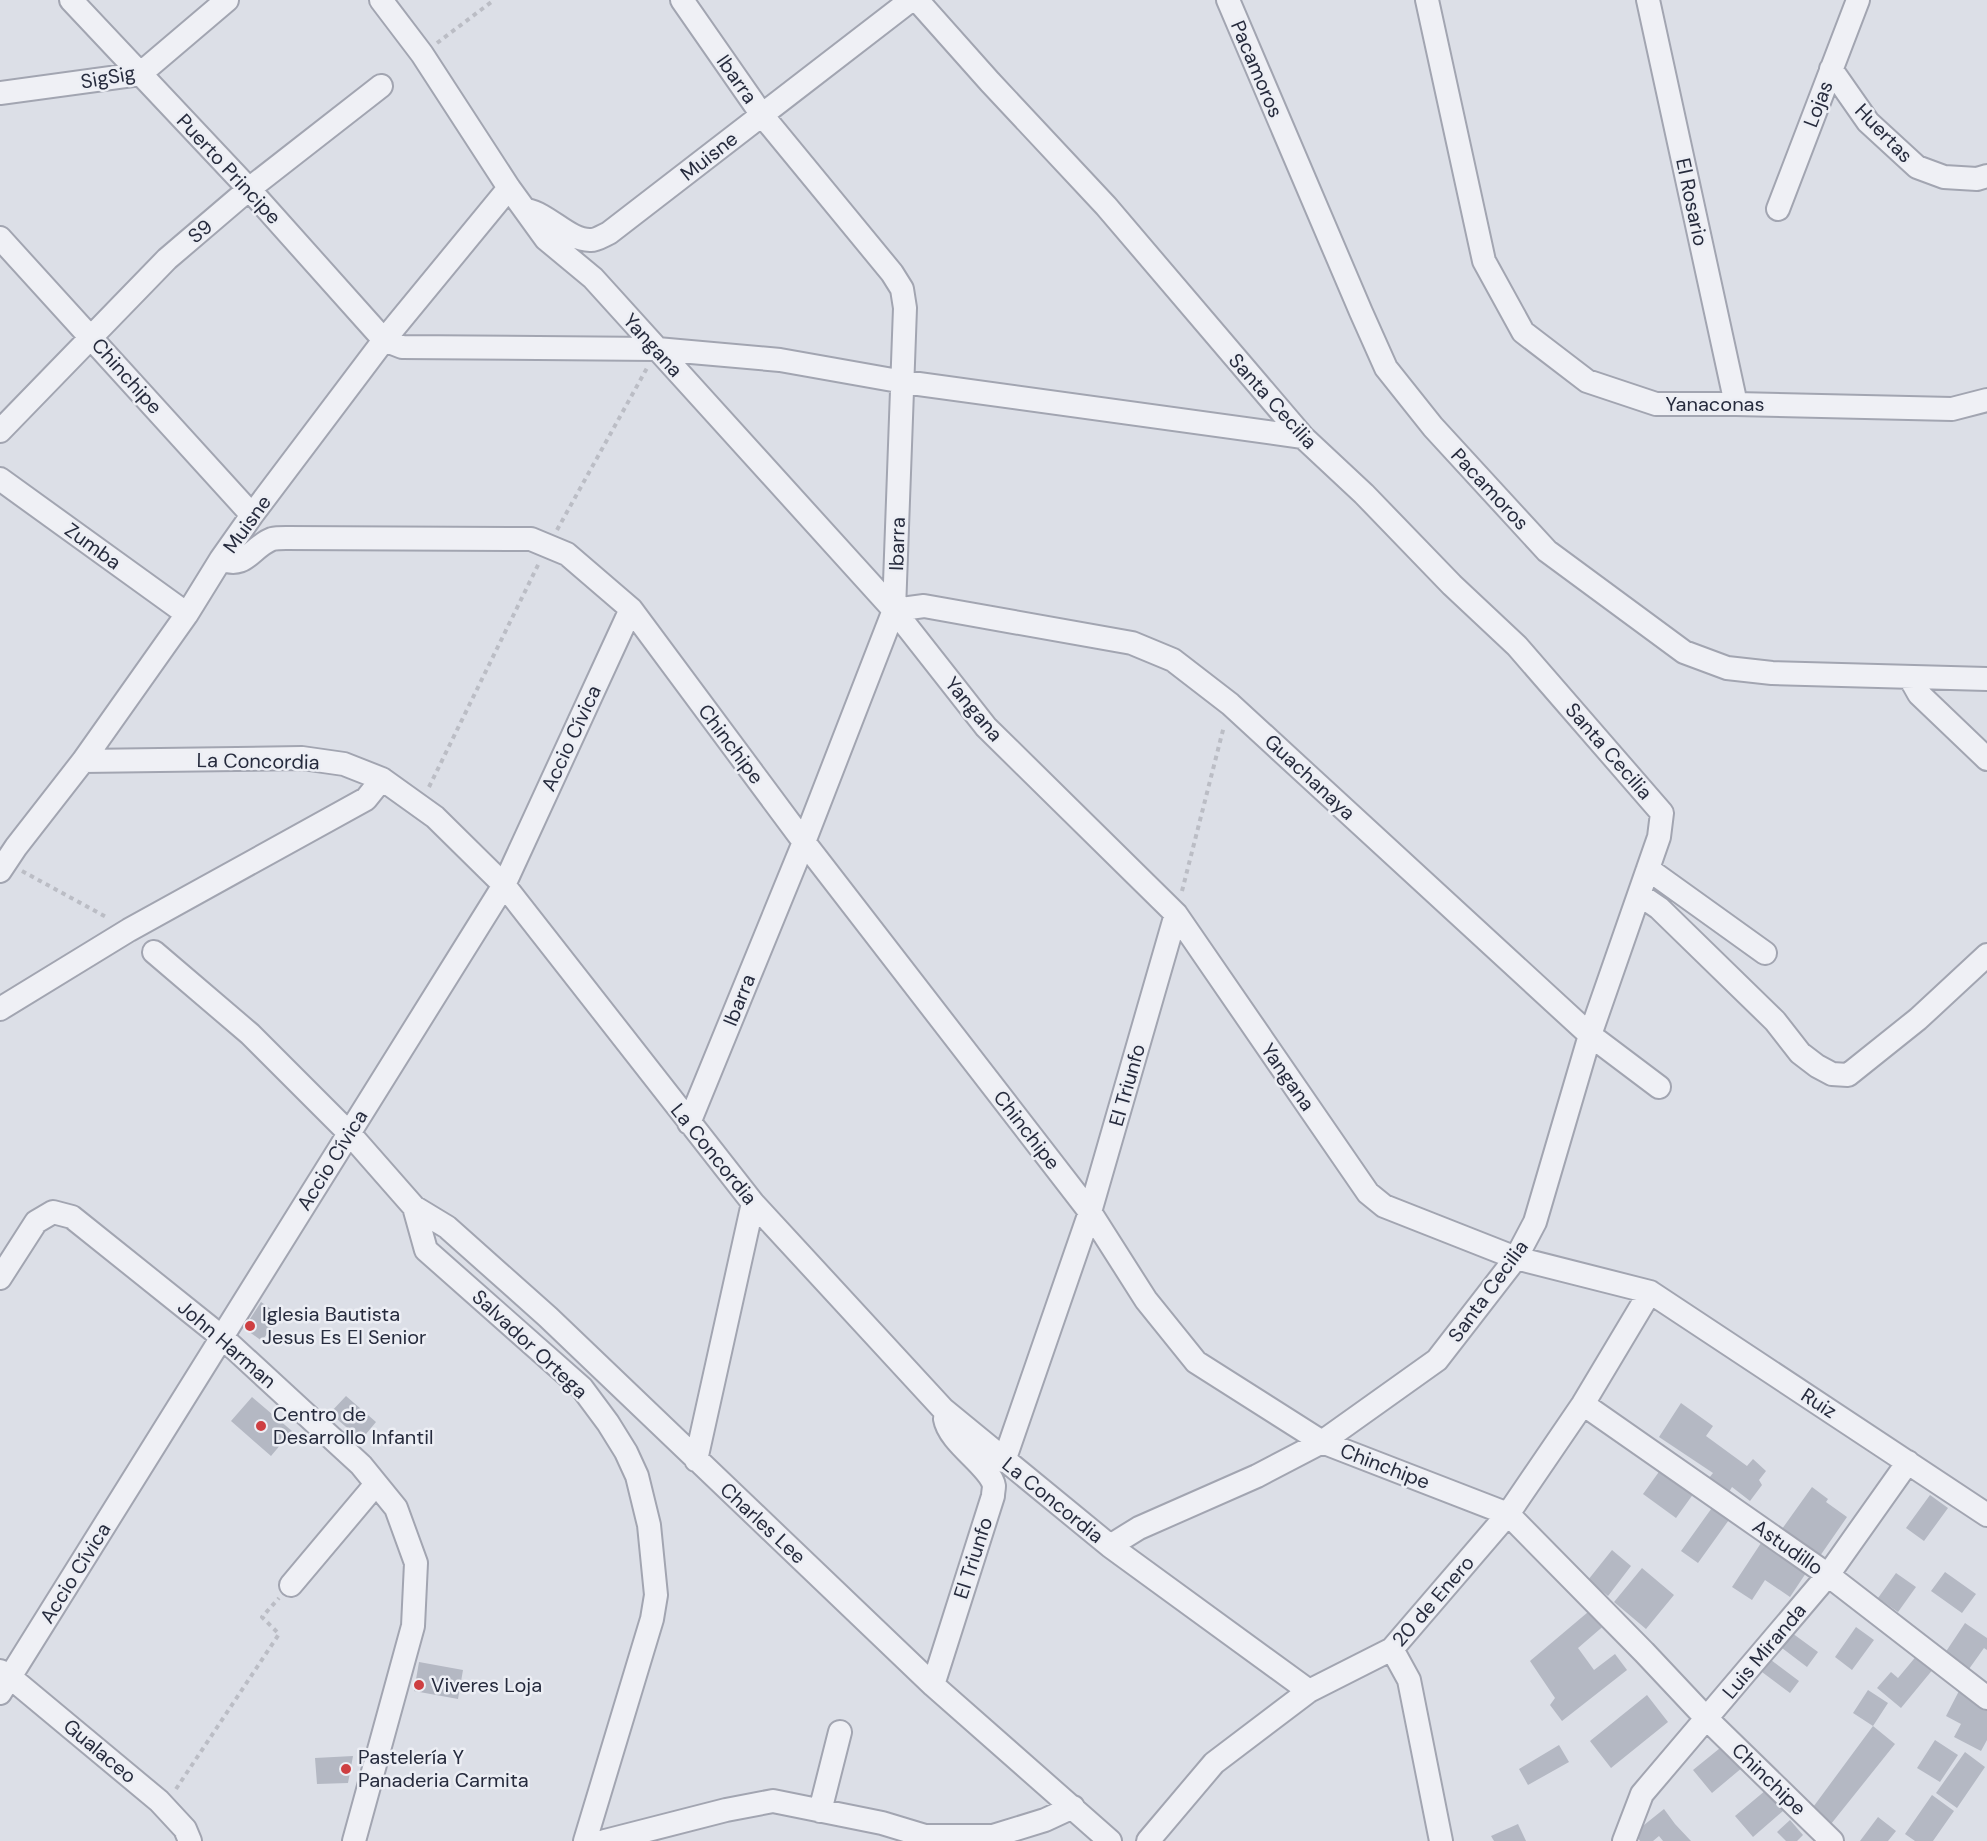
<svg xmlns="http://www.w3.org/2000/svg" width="1987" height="1841" font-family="'DM Sans',sans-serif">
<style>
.building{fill:#b4b8c3}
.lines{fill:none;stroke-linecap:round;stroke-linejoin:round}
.minor-casing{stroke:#a2a5b1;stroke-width:26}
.path{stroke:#bbbdc5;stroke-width:4;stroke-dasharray:4.5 4.5;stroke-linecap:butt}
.minor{stroke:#eff0f5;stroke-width:22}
.poi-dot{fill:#ce3f42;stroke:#eceef4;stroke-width:2}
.labels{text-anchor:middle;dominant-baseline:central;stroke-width:5;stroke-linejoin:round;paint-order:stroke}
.street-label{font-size:20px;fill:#262b3d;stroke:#eceef4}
.poi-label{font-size:20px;fill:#262b3d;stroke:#eceef4;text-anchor:start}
</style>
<rect width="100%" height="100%" fill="#dcdfe7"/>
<!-- building -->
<path class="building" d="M261 1302 280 1315 262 1341 248 1331V1322Z
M346 1396 376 1422 361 1440 330 1413Z
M252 1397 292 1431 271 1456 231 1421Z
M1681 1403 1713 1426 1706 1436 1747 1466 1753 1459 1766 1471 1759 1480 1762 1485 1750 1501 1732 1487 1729 1492 1709 1478 1713 1473 1659 1437Z
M1661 1469 1694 1493 1676 1518 1643 1494Z
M1812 1487 1828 1499 1826 1502 1847 1517 1820 1556 1782 1529Z
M1930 1495 1948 1508 1924 1541 1906 1528Z
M1714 1505 1731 1517 1698 1563 1681 1551Z
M1761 1543 1806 1573 1790 1597 1765 1580 1752 1600 1732 1587Z
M1612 1550 1631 1566 1608 1596 1588 1580Z
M1642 1568 1674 1595 1646 1629 1614 1602Z
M1945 1572 1976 1594 1962 1613 1931 1591Z
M1896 1573 1916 1587 1898 1612 1878 1598Z
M1594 1607 1607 1623 1578 1648 1594 1670 1615 1654 1627 1670 1562 1721 1550 1705 1555 1698 1530 1661Z
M1965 1623 1987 1638V1650L1984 1648 1969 1669 1945 1653Z
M1856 1627 1874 1640 1852 1670 1835 1657Z
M1792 1633 1818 1652 1807 1667 1782 1648Z
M1918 1654 1934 1668 1901 1708 1877 1688 1891 1672 1898 1678Z
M1771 1660 1799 1681 1790 1693 1762 1672Z
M419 1662 463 1670 458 1699 414 1691Z
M1960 1689 1987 1704V1740L1981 1751 1954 1737 1961 1724 1946 1716Z
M1868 1690 1888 1703 1873 1726 1853 1713Z
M1647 1695 1668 1722 1611 1768 1590 1741Z
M1873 1726 1895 1744 1827 1829 1808 1814Z
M1935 1740 1958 1755 1940 1782 1917 1768Z
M1725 1744 1743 1767 1712 1793 1693 1770Z
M1559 1745 1569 1762 1528 1785 1519 1769Z
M1965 1752 1985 1767 1957 1808 1936 1793Z
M353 1756 348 1783 317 1784 315 1758Z
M1766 1790 1783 1811 1753 1837 1735 1816Z
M1932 1795 1954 1811 1933 1841H1915L1905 1834Z
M1664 1809 1675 1824 1691 1841H1663L1659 1836 1653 1841H1640L1634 1833Z
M1878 1817 1896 1831 1888 1841H1860Z
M1790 1820 1803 1835 1797 1841H1786L1777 1832Z
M1518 1824 1526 1841H1494L1491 1836Z"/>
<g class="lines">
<defs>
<path id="minor" d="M71 0 249 189 384 340 402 347 657 349 780 360 904 382 1303 437
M381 0 422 54 509 188 546 239 593 278 894 610 986 727 1176 914 1368 1193 1384 1206 1516 1258 1650 1292 1987 1515
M682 0 762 115 892 273 902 289 905 308 894 610 804 842 689 1123
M917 0 990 82 1106 206 1303 437 1364 494 1452 585 1517 646 1662 813 1659 837 1590 1035 1535 1222 1516 1258 1437 1360 1322 1442 1257 1476 1139 1528 1110 1546
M1228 0 1361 312 1386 368 1433 427 1547 551 1684 652 1727 668 1772 673 1987 679
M1427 0 1484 261 1523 332 1587 381 1656 404H1736L1952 409 1987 400
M1648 0 1736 404
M1831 69 1868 122 1917 167 1944 177 1977 179 1987 176
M0 93 140 74 227 0
M1778 209 1858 0
M527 210C550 215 569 241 591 240 597 240 604 235 609 233L911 0
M0 238 252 515
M0 431 167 259 249 189 381 86
M0 479 187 614
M221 559C246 570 251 547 272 539 276 538 282 538 286 538L531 539 567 554 631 609 804 842 1090 1212 1146 1300 1196 1362 1322 1442 1508 1514 1644 1652 1707 1719 1832 1841
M894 610 924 606 1132 643 1173 660 1230 704 1590 1035 1659 1087
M1910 678 1919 694 1987 759
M83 761 302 758 344 764 382 779 435 817 504 885 753 1203 943 1409 1110 1546 1309 1691
M1648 869 1765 953
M0 871 16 847 83 761 187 614 221 559 252 515 384 340 509 188
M1640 895 1659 908 1775 1021 1800 1053 1817 1066 1832 1074 1848 1075 1918 1019 1987 955
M154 952 250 1034 349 1133 414 1207 426 1250 582 1388 608 1423 626 1452 637 1476 649 1525 656 1595 652 1619 585 1841
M0 1009 129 930 366 799 382 779
M414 1207 447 1227 548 1317 933 1685 1110 1841
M0 1278 36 1222 53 1212 72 1217 223 1338 361 1465 396 1508 416 1563 413 1626 354 1841
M1583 1404 1828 1575 1987 1698
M696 1460 753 1203
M1004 1461 1090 1212 1176 914
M291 1585 376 1484
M1392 1649 1409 1680 1441 1841
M0 1671 10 1677 159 1801 185 1829 190 1841
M933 1685 993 1496C993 1492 994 1489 994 1486 991 1467 949 1443 945 1419
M0 1693 504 885 631 609
M820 1811 840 1732
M605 1841 726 1810 773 1801 882 1823 925 1836H993L1045 1820 1073 1807
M1148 1841 1214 1763 1309 1691 1392 1649 1508 1514 1583 1404 1650 1292
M1624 1841 1642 1794 1828 1575 1908 1462"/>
</defs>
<!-- minor casing -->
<use href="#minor" class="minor-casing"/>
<!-- path -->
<path class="path" d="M437 43 494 0
M557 530 647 368
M429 787 539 563
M22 871 108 918
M1182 891 1224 726
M176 1789 279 1634 262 1617 279 1598"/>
<!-- minor -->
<use href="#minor" class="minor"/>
</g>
<!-- markers -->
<g class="poi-dot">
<circle cx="250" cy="1326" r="6"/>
<circle cx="261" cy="1426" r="6"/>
<circle cx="419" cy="1685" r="6"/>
<circle cx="346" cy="1769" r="6"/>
</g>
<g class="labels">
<!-- street labels -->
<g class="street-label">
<text transform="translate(1257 69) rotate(67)">Pacamoros</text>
<text transform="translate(108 77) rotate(-10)">SigSig</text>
<text transform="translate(737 79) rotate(55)">Ibarra</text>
<text transform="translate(1818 104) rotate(-69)">Lojas</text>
<text transform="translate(1884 133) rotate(46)">Huertas</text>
<text transform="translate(709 156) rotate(-38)">Muisne</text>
<text transform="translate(229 169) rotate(47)">Puerto Principe</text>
<text transform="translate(1692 202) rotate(78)">El Rosario</text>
<text transform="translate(200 231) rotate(-40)">S9</text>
<text transform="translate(653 345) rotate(48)">Yangana</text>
<text transform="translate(127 376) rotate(48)">Chinchipe</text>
<text transform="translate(1273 401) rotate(48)">Santa Cecilia</text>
<text x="1715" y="404">Yanaconas</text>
<text transform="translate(1490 489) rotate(47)">Pacamoros</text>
<text transform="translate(247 524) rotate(-54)">Muisne</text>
<text transform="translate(897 544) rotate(-88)">Ibarra</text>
<text transform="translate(93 546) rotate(36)">Zumba</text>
<text transform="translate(974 709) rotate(50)">Yangana</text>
<text transform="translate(571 738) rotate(-65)">Accio Cívica</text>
<text transform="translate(731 744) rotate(53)">Chinchipe</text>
<text transform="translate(1609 751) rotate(49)">Santa Cecilia</text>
<text transform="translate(258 761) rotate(1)">La Concordia</text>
<text transform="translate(1310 777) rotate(43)">Guachanaya</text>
<text transform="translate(739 1000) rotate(-68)">Ibarra</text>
<text transform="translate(1288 1077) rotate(55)">Yangana</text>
<text transform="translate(1127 1085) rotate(-74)">El Triunfo</text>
<text transform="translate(1027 1130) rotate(52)">Chinchipe</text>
<text transform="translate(714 1154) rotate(51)">La Concordia</text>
<text transform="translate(332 1160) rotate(-58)">Accio Cívica</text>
<text transform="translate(1488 1291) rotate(-54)">Santa Cecilia</text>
<text transform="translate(227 1344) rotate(41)">John Harman</text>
<text transform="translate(530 1344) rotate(43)">Salvador Ortega</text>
<text transform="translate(1819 1403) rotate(33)">Ruiz</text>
<text transform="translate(1385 1466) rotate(21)">Chinchipe</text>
<text transform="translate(1053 1500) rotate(39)">La Concordia</text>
<text transform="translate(763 1523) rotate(43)">Charles Lee</text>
<text transform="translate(1788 1547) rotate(35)">Astudillo</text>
<text transform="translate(973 1558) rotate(-72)">El Triunfo</text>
<text transform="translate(75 1573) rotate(-58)">Accio Cívica</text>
<text transform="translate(1433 1601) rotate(-49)">20 de Enero</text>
<text transform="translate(1764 1651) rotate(-50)">Luis Miranda</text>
<text transform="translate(100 1751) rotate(40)">Gualaceo</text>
<text transform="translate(1769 1779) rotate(44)">Chinchipe</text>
</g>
<!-- poi labels -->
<g class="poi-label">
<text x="262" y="1314">Iglesia Bautista<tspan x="262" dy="23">Jesus Es El Senior</tspan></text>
<text x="273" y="1414">Centro de<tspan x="273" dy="23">Desarrollo Infantil</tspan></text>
<text x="431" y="1685">Viveres Loja</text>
<text x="358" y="1757">Pastelería Y<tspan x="358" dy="23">Panaderia Carmita</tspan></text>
</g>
</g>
</svg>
